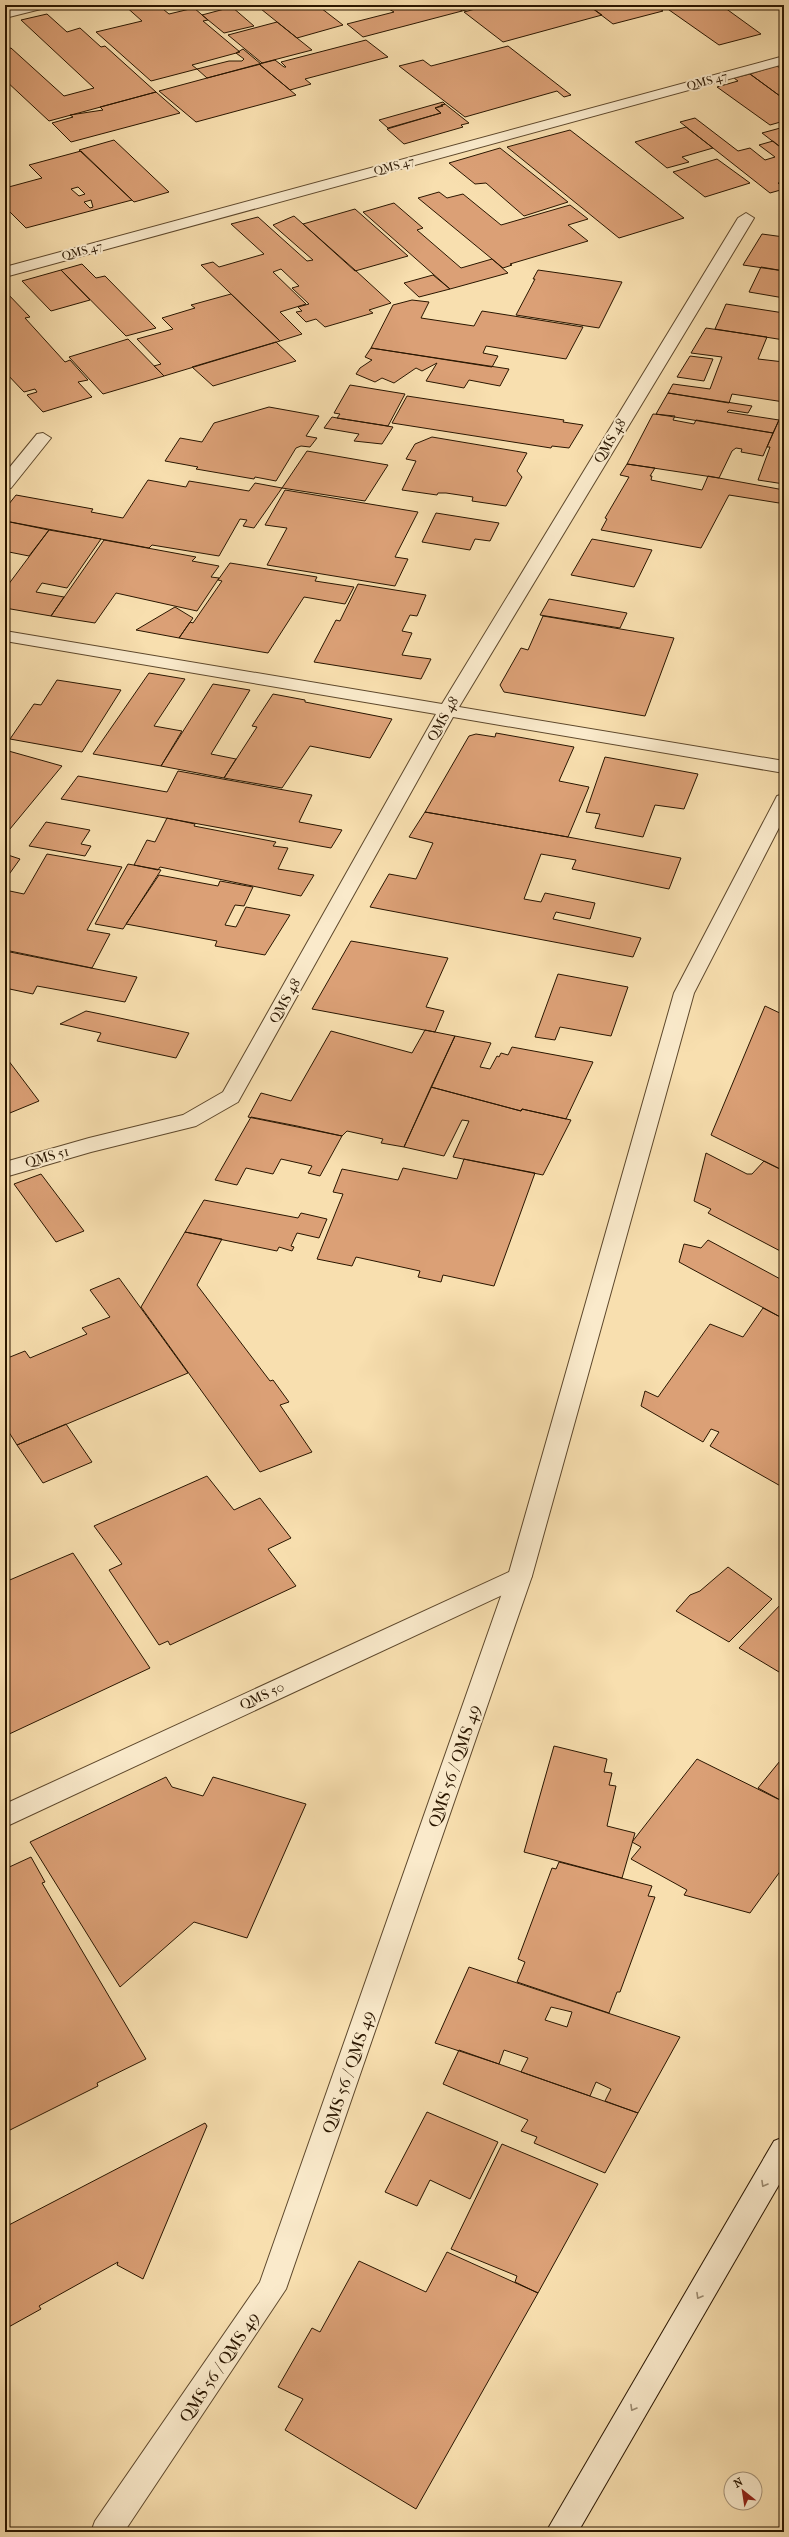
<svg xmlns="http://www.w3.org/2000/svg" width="789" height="2537" font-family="'IM FELL French Canon',serif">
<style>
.building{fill:#dba076;stroke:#2a1600;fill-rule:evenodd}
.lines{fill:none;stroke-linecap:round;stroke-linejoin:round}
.minor-casing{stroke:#5e482c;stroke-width:2}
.tertiary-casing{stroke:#5e482c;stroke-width:2}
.secondary-casing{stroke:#2a1600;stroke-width:2}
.minor{fill:#faeacb;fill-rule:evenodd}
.tertiary{fill:#faeacb;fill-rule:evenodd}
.secondary{fill:#faeacb;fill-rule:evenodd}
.oneway{stroke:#9c8b70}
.labels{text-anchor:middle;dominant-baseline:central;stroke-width:4;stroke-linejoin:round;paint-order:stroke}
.far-street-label{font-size:12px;fill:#2a1600;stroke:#faeacb}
.street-label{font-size:14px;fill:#2a1600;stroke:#faeacb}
.near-street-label{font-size:17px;fill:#2a1600;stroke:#faeacb}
</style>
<rect width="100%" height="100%" fill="#f8dfaf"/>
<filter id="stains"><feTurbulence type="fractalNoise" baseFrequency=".005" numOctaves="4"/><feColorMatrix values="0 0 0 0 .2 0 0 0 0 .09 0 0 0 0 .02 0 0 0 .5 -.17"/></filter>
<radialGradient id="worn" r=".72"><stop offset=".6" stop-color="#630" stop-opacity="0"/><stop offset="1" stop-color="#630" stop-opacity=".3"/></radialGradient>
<!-- building -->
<path class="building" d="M124 5H158L169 14 194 8 208 20 203 21 240 52 192 65 197 69 151 81 96 32 142 21Z
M256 5H317L343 25 297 38Z
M382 5H455L462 11 363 37 347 24 394 12Z
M455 5H481V6L462 11Z
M490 5H588L602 15 503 42 464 12Z
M588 5H654L663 11 613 24Z
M662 5H721L761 34 719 45Z
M232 7 254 26 224 33 202 15Z
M47 14 67 32 80 28 101 47 105 46 156 92 49 121 5 80V49L11 48 64 96 94 88 21 20Z
M277 22 312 50 262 63 228 35Z
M366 40 388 57 305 79 311 84 290 90 259 64 275 60 284 67H286L281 62Z
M508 46 571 95 564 97 557 91 465 117 399 66 423 60 431 66Z
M243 49 261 64 207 78 197 69 229 61H242L244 59 236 53Z
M259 64 296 95 196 122 159 91Z
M776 66 784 69V99L750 74Z
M750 74 784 99V121L770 125 717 87 738 81 734 78Z
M156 92 180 113 71 142 52 123 73 117 70 115 103 110 100 107Z
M443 102 445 104 441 105 443 106 435 108 441 113 388 128 379 120Z
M445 104 469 123 461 125 463 127 404 144 387 129 441 113 435 108Z
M695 118 738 151 750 148 765 160 775 157 759 145 773 141 784 150V181L778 183 784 189 770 193 680 122Z
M686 127 713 148 682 157 689 162 667 168 635 142Z
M784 127V150L762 133Z
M570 130 684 218 619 238 507 147Z
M114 140 169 192 134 202 79 150Z
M500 148 568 202 524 216 486 183 475 184 449 163Z
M81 151 132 200 26 228 5 207V188L42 178 29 165ZM78 187 85 194 79 196 71 189ZM91 200 93 207 90 208 84 202Z
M717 159 750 183 705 197 673 172Z
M439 192 447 198 463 194 501 225 570 205 588 219 568 225 588 241 510 264 512 265 503 268 418 198Z
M394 203 423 228 417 230 461 268 492 259 508 273 450 289 363 212Z
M355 209 408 256 355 271 303 224Z
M294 216 355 270 391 303 369 310 373 313 325 327 316 319 306 322 296 312 302 311 298 307 309 304 292 288 299 286 281 269 273 272 306 304 280 312 302 334 280 341 201 265 213 262 219 267 264 254 231 224 258 217 307 261 313 260 273 225Z
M762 234 784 237V271L743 265Z
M82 264 96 278 105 276 156 328 126 336 61 270Z
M761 267 784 271V298L749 292Z
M61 270 90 300 51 311 22 281Z
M538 270 622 282 599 328 516 315 535 279H533Z
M433 275 450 289 419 297 404 283Z
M5 291 30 317 25 318 65 362 70 360 88 380 78 382 92 397 43 412 27 395 37 392 35 389 24 392 5 372Z
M231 294 280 341 164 376 154 366 161 364 137 339 173 329 162 318 195 308 191 305Z
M412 300 429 302 421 318 474 326 482 311 583 327 566 359 486 346 483 353 498 356 492 367 371 348 393 305Z
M726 304 784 313V340L715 329Z
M706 328 767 337 758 359 784 362V402L732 394 729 403 668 393 673 384 710 389 722 357 691 353Z
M128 339 164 376 103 394 69 357Z
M276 342 296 361 213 386 192 367Z
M371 348 509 369 500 386 469 380 464 388 426 381 437 363 422 371 416 368 394 383 382 378 375 382 356 374 360 368 372 360 365 357Z
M690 356 713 359 704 381 677 377Z
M350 385 405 394 388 426 337 418 340 414 334 413Z
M668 393 752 406 748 413 729 410 727 412 779 420 773 433 656 414Z
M407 396 564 420 563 422 583 425 569 448 552 446 551 448 392 423Z
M269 407 319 416 306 436 317 438 310 447 301 446 296 448 276 481 255 477 254 479 196 469 198 467 165 461 180 438 202 442 214 423Z
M783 411 784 484 758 480 770 447H767Z
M653 414 675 416 673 420 694 424 696 420 773 433 763 456 741 452 742 449 736 448 732 451 719 478 627 464Z
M332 417 337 418 393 427 382 444 354 441 359 434 324 428Z
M432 437 527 453 517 471 522 477 506 506 472 501 473 497 446 493H438L437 495 402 490 416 461 406 459 415 444Z
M307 451 388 465 365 501 282 488Z
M627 464 655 468 650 476H652L651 480 702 490 708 476 784 490 779 503 729 495 701 548 601 530 607 519 605 518 629 477 620 475Z
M148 480 186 487 189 481 249 491 255 483 282 488 254 528 243 526 247 520 240 519 219 556 152 545 149 548 5 521V509L16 495 93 509 91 512 123 518Z
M285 490 418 512 395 557 408 559 395 586 267 565 287 528 265 525Z
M436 513 499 523 490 541 475 539 470 550 422 542Z
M5 521 49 530 29 556 9 552 5 558Z
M49 530 101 539 67 588 42 583 36 592 64 597 51 616 5 608V589Z
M592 539 652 550 634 587 571 575Z
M104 540 196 557 192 561 219 566 211 577 219 578 197 611 116 593 95 623 51 616Z
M230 563 317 577 315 581 354 587 345 604 304 597 268 653 179 638 190 622 193 623 222 581 218 580Z
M358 584 426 595 417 616 410 615 402 631 412 633 402 655 431 659 421 679 314 662 336 620 340 621Z
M549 599 627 613 620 628 540 615Z
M175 607 193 618 179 638 136 630Z
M543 616 674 638 645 716 504 692 500 685 521 648 528 650Z
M149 673 185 679 154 726 182 731 161 766 93 754Z
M57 680 121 690 82 752 10 739 34 704 41 705Z
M213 684 250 690 211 754 236 759 224 778 161 766Z
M273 694 305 700V702L392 719 370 758 310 746 282 788 224 778 257 727 252 726Z
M496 733 574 747 559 781 589 787 568 837 425 812 469 736 476 734 495 737Z
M5 750 62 766 5 835Z
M605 757 698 774 684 809 655 805 643 837 595 828 600 814 586 812Z
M178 771 312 795 299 822 342 830 331 848 61 799 78 776 167 792Z
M425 812 568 837 681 858 669 889 572 869 576 860 541 854 524 899 541 902 545 893 595 903 590 919 556 912 553 919 641 938 633 957 370 907 389 874 416 879 433 843 409 837Z
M167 818 195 824 194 826 276 842 273 846 288 848 278 869 314 875 301 896 160 867 158 870 134 865 147 840 155 842Z
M46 822 90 830 81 844 91 846 85 856 29 846Z
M5 854 20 859 5 880Z
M47 854 122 867 87 930 110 934 92 968 5 950V890L24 894Z
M128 864 161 870 123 929 95 924Z
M159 875 218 886 220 881 253 887 244 906 235 905 225 925 236 927 246 907 290 915 265 955 215 946 217 941 126 924Z
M351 941 448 958 426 1007 444 1011 435 1032 312 1009Z
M5 951 55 961 137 977 125 1002 37 986 33 994 5 988Z
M558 974 628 987 611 1036 560 1027 555 1040 535 1037Z
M765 1006 784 1015V1171L711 1135Z
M86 1011 115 1017 189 1033 176 1058 97 1041 101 1033 60 1024Z
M425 1030 455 1036 404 1147 381 1143 383 1139 347 1131 342 1136 248 1117 261 1093 291 1101 331 1031 412 1053Z
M455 1036 491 1043 480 1067 490 1069 497 1056 499 1057 501 1053 508 1055 512 1047 593 1062 566 1119 522 1109 521 1111 431 1087Z
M5 1056 39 1101 5 1115Z
M431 1087 521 1111 522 1109 571 1120 543 1175 453 1157 469 1121 462 1120 444 1156 404 1147Z
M251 1117 297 1126 342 1136 320 1176 308 1173 312 1166 281 1159 273 1174 246 1168 237 1185 215 1180Z
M706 1153 747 1174H752L764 1161 784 1171V1253L708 1213 711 1209 694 1201Z
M464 1159 535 1173 494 1286 443 1275 441 1282 418 1277 420 1271 356 1257 352 1266 317 1259 343 1194 333 1192 342 1169 398 1180 403 1168 457 1179Z
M41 1174 84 1231 56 1242 14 1184Z
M204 1200 298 1218 301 1213 327 1219 319 1238 297 1233 291 1246 294 1247 292 1251 279 1247 277 1251 185 1232Z
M185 1232 222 1239 197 1285 270 1381 273 1380 289 1402 280 1405 312 1452 260 1472 141 1307Z
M708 1240 784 1281V1319L679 1262 684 1244 701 1248Z
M119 1278 188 1373 17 1445 5 1426V1359L25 1351 30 1358 87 1334 82 1328 110 1317 90 1290Z
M763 1308 784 1319V1488L710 1446 719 1432 711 1429 703 1442 641 1406 645 1391 658 1397 710 1324 743 1337Z
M66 1424 92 1462 43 1483 17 1445Z
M207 1476 234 1510 260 1498 291 1538 268 1549 296 1586 170 1645 168 1641 159 1645 109 1570 122 1564 94 1526Z
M73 1553 150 1668 5 1736V1582Z
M728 1567 772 1599 729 1642 676 1611 690 1595 700 1591Z
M783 1602 784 1603V1675L739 1648Z
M554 1746 607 1759 604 1772 612 1773 609 1785 616 1786 607 1826 635 1833 622 1878 524 1852Z
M784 1756V1802L758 1788Z
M697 1759 784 1802V1866L750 1913 684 1895 687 1890 631 1859 641 1847 632 1842Z
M166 1777 172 1787 203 1796 213 1777 306 1804 247 1938 194 1922 120 1987 30 1842Z
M31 1857 45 1882 42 1883 146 2059 97 2083 98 2086 8 2131 5 2124V1869Z
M559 1862 652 1886 648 1896 655 1897 620 1992H617L609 2013 517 1982 525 1962 518 1959 552 1868 556 1869Z
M469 1967 680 2037 638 2113 605 2101 611 2089 596 2082 590 2096 521 2072 528 2058 504 2050 499 2064 435 2043ZM551 2007 572 2012 567 2027 545 2020Z
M459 2050 638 2113 605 2173 534 2143 537 2137 521 2131 528 2120 443 2084Z
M427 2112 498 2142 470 2199 430 2180 417 2206 385 2192Z
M205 2123 207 2126 143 2279 117 2265 118 2262 39 2306 41 2309 5 2329V2227Z
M502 2144 598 2184 538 2293 515 2282 517 2276 451 2249Z
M447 2252 538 2293 416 2509 285 2430 303 2399 278 2387 312 2328 320 2332 359 2261 426 2292Z"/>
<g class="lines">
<defs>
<path id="minor" d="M24 5H47L45 8 5 18V10Z
M784 56V64L5 277V267Z
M746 213 754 218 459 707 784 761V773L453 717 238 1102 196 1126 91 1152 5 1177V1162L89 1138 183 1115 223 1092 436 714 5 641V631L442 704 738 218Z
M43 433 51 438 11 488 5 489V473L37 434Z
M520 1567 528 1569 532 1576 528 1583 5 1827V1804Z"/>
<path id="tertiary" d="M784 794V818L694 993 532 1576 286 2289 124 2532H91L95 2521 260 2282 508 1576 674 993 775 800 777 796Z"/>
<path id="secondary" d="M784 2137V2176L578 2532H546L774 2141Z"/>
</defs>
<!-- minor casing -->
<use href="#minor" class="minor-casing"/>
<!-- tertiary casing -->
<use href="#tertiary" class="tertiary-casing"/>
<!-- secondary casing -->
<use href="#secondary" class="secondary-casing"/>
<!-- minor -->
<use href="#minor" class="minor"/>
<!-- tertiary -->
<use href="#tertiary" class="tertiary"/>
<!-- secondary -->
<use href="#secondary" class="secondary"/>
</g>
<!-- one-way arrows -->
<defs><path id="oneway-chevron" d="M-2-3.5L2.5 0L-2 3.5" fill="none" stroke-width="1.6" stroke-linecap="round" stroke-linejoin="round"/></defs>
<g class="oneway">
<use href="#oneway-chevron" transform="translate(764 2184) rotate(120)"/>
<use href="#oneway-chevron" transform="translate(699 2296) rotate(120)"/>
<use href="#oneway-chevron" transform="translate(633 2408) rotate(120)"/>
</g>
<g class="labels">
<!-- far-street labels -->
<g class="far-street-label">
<text transform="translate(707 81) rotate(-15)">QMS 47</text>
<text transform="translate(394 166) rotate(-15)">QMS 47</text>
<text transform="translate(82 251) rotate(-15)">QMS 47</text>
</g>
<!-- street labels -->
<g class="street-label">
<text transform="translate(610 441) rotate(-59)">QMS 48</text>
<text transform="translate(443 719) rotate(-60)">QMS 48</text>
<text transform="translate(285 1001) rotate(-61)">QMS 48</text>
<text transform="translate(47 1157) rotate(-16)">QMS 51</text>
<text transform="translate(262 1696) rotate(-25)">QMS 50</text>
</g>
<!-- near-street labels -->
<g class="near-street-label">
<text transform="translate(454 1766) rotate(-71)">QMS 56 / QMS 49</text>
<text transform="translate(348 2072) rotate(-71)">QMS 56 / QMS 49</text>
<text transform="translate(219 2367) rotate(-56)">QMS 56 / QMS 49</text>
</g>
</g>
<!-- margin -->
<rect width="789" height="2537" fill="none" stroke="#f8dfaf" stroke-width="20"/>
<rect x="6" y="6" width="777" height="2525" fill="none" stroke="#2a1600" stroke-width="2"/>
<rect x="10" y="10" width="769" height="2517" fill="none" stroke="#2a1600"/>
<!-- north arrow -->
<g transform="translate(743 2491) rotate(330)"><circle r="19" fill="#faeacb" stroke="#a7957a"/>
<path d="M0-3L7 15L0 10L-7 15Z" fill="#8f2418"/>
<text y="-6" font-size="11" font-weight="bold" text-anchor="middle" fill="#2a1600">N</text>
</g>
<rect width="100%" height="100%" filter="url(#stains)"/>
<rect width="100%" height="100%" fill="url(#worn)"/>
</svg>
